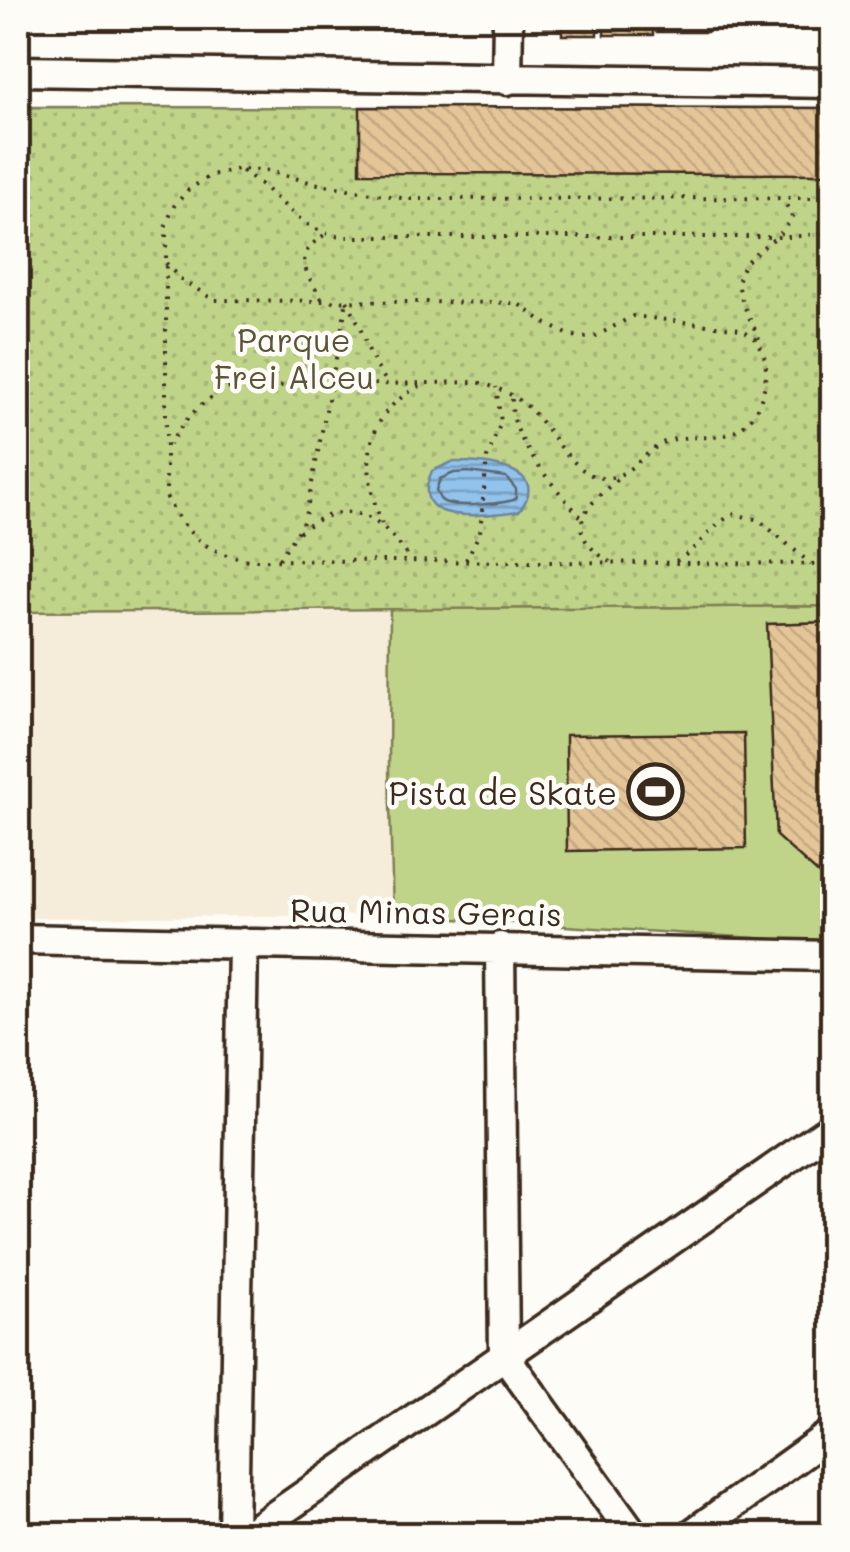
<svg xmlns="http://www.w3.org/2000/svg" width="850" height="1552" font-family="Mali,sans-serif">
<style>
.built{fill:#f6ecda}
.green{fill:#c0d489;stroke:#7e7f54;stroke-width:2.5}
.park{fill:url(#park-dots);stroke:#7e7f54;stroke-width:2.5}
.water{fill:url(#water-rules);stroke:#6f869a;stroke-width:2.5}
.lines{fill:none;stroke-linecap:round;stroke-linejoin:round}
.shore{stroke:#5d6771;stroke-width:2.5}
.building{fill:url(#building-back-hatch);stroke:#3b2a1e;stroke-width:2.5}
.street-casing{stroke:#3b2a1e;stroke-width:35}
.path{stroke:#3b2a1e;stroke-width:4;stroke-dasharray:2.5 8;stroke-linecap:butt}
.street{stroke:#fdfcf7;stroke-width:28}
.labels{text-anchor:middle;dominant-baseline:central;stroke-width:9;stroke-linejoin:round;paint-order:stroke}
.park-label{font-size:32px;fill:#5c5439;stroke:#fdfcf7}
.poi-label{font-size:32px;fill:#3b2a1e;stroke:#fdfcf7;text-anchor:end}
.street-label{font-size:32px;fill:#3b2a1e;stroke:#fdfcf7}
</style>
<defs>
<pattern id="park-dots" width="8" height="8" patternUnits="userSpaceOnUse" patternTransform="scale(2.5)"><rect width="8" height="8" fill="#c0d489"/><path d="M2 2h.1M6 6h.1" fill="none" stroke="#a6b676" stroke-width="1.8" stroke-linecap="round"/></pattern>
<pattern id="water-rules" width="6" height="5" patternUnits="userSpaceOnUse" patternTransform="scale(2.5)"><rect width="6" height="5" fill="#91c3ed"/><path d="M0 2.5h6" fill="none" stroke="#789fbf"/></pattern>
<pattern id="building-back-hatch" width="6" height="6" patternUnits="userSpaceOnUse" patternTransform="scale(2.5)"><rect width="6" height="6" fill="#e4c597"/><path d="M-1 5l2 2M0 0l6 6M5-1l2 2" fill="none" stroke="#c4a982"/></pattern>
</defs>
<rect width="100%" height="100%" fill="#fdfcf7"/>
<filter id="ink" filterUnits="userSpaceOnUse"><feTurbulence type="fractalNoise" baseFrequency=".01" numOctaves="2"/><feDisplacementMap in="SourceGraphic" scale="20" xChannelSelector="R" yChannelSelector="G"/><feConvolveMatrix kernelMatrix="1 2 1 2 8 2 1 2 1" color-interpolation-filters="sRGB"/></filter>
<g filter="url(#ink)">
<!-- built -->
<path class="built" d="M390 609 393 915 18 918 20 612Z"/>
<!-- green -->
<path class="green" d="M832 606V622L768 624 776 835 832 886V943L393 915 389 769 390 609Z"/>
<!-- park -->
<path class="park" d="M22 107 832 108V606L20 612Z"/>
<!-- water -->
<path class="water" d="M452 462C479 461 555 466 519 511 486 515 406 528 432 471Z"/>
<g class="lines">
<!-- shore -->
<path class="shore" d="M468 472 506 477 516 489V499C504 504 461 507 447 503 439 501 439 497 436 490L440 479 454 473Z"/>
</g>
<!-- building -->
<path class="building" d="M107 18H158L157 24 107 23Z
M257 18H297V24H257Z
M544 18H597V35H562V26H544Z
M604 18H653V35H604Z
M657 18H707V32H657Z
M360 107 832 108V174L360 173Z
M832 622V886L776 836 767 624Z
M744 733 746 848 567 851 566 735Z"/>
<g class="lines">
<defs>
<path id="street" d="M18 71 832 83
M507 80 508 18
M18 939 832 956
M500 947 504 1355 633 1534
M233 1534 243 943
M249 1534 832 1128
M692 1534 832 1433"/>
</defs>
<!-- street casing -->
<use href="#street" class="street-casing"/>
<!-- path -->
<path class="path" d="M242 171C279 193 297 230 341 237H791L832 232
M832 198 407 199 313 183 265 170 238 169 211 175 188 190 174 206 166 225V496C185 534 206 553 248 560L832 564
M166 263 179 278 214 300 517 303 547 324 569 335 583 338 596 336 633 316 741 329C759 338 766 352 766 372 765 400 752 430 721 436 703 439 685 435 667 441 642 451 625 487 594 476 572 469 548 427 531 410 517 395 496 387 477 382L233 387C201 399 187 417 169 445
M322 299C305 271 291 255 326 234
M347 301C364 328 367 360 389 384
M832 306 825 326 832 358
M759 339C753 324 744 309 740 293 731 252 779 248 792 217L785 202
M512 399C508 438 557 490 581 517
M382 524C360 469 362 412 423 385
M299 532C348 494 382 516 411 561
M279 559 302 524 307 509 347 301
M466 560 480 532 487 458 501 422 496 387
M676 561C700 548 710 525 734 514L759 520 811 564
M610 562C557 529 588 505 621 476"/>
<!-- street -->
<use href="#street" class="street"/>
</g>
</g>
<!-- icons -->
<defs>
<symbol id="stadium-ring" viewBox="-11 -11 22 22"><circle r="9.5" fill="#fdfcf7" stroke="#3b2a1e" stroke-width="1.5"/><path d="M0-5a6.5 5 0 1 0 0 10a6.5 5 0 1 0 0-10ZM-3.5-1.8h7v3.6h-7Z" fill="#3b2a1e"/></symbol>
</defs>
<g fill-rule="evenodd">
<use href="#stadium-ring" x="624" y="760" width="63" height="63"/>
</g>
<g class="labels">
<!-- park labels -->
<g class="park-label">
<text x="294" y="339">Parque<tspan x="294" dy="37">Frei Alceu</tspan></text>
</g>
<!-- poi labels -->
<g class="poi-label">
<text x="617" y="792">Pista de Skate</text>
</g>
<!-- street labels -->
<g class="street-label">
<text transform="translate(426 911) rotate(1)">Rua Minas Gerais</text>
</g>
</g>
<!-- margin -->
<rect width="850" height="1552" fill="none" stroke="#fdfcf7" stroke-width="60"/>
<rect x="30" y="30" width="790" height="1492" fill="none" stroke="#3b2a1e" stroke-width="4" filter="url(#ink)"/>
</svg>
